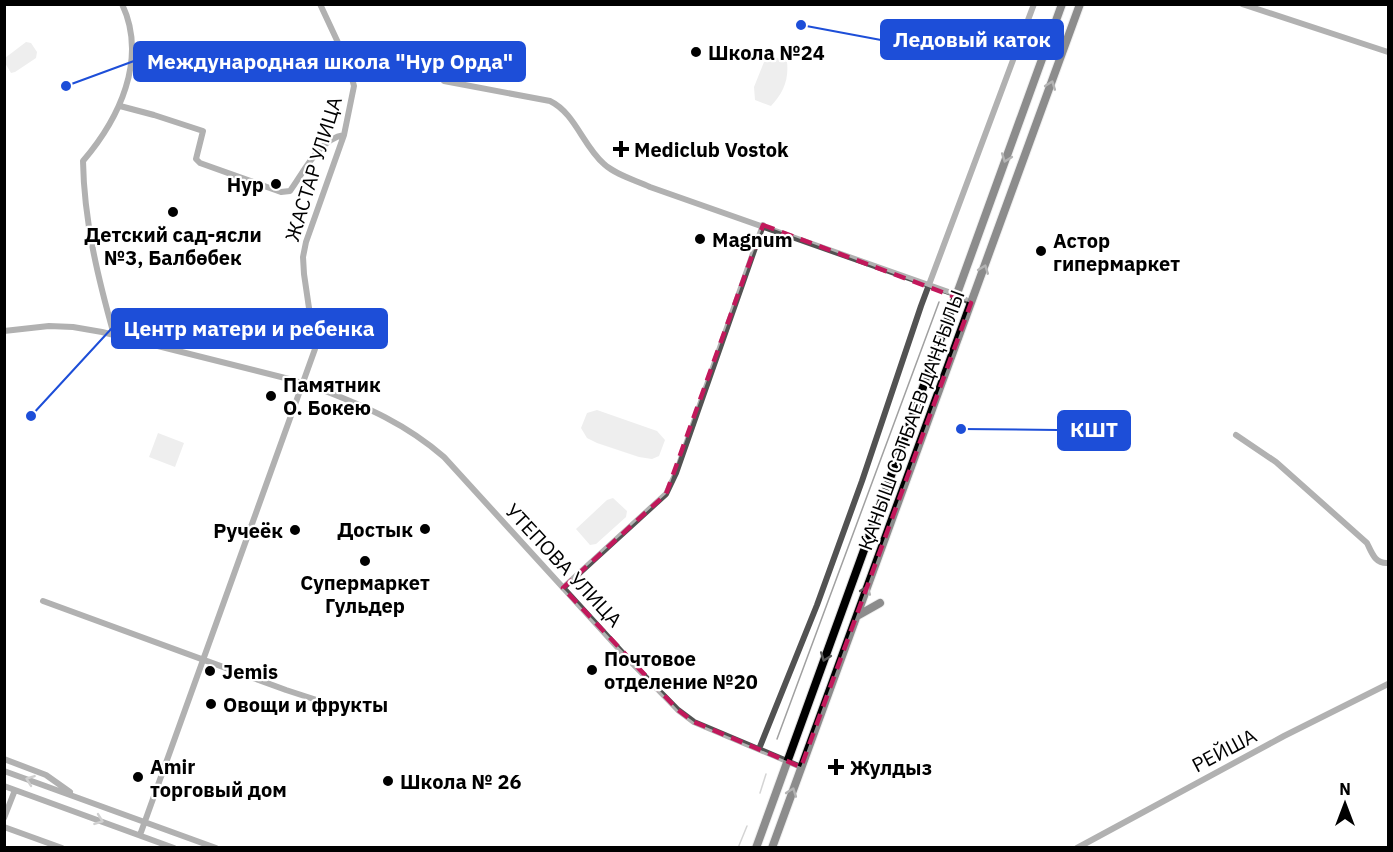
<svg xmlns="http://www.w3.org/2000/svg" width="1393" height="852" font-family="'IBM Plex Sans',sans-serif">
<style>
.green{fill:#d9d9d9}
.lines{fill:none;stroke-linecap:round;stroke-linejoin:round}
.stream{stroke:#a0a0a0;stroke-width:1.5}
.major-casing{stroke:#dbdbdb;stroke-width:10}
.minor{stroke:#525252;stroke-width:6}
.major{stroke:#000;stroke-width:8}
.oneway{stroke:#595959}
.oneway2{stroke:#979797}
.marked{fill:none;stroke:#c2185b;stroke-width:4.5;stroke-dasharray:12 8;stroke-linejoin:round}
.poi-dot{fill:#000;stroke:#fff;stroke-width:2}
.labels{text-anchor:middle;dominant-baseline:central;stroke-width:4.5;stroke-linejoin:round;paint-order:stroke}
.poi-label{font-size:20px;font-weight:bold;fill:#000;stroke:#fff;text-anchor:start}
.street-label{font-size:20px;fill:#000;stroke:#fff}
.leader{fill:none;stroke:#1d4ed8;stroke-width:2}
.callout-dot{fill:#1d4ed8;stroke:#fff;stroke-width:2}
.callout{fill:#1d4ed8;stroke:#1d4ed8;stroke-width:2}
.callout-label{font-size:21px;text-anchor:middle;font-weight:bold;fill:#fff}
</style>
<rect width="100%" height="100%" fill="#fff"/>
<!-- green -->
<path class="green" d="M26 42 31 43 37 52 36 58 15 72 11 73 5 63V58Z
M775 57 787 62C789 80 783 93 771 106L755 100 754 87 764 62Z
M597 410 657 431 665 440 659 456 652 459 639 457 597 443 587 438 581 428 587 413Z
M158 433 184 443 175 467 149 457Z
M613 498 627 511 626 517 596 544 590 545 576 529 607 500Z"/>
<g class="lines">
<!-- stream -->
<path class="stream" d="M777 739 939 302
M760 793 766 774
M738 848 747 826"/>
<defs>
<path id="major" d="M857 616 880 603
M756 848 1062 4
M772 848 1080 4"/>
</defs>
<!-- major casing -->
<use href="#major" class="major-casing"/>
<!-- minor -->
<path class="minor" d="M1242 4 1388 52
M444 81 550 101C575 113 583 146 604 164 616 175 635 180 650 187L957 295 971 303
M120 106 154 115 203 131 196 159 200 163 281 192 290 191C304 172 319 139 344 135
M4 331 49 326 73 327 102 332 293 380C302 384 311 386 320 389 367 407 406 424 444 457L629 660 678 710 694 722 801 767
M114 335C98 278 84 221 83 161 119 119 148 59 122 4
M1236 435 1276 462 1367 543C1372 553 1375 564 1388 563
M563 588 666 494 676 473 763 225
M43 601 286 690 329 704
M759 749 817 605 862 481 921 306 1034 4
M4 759 46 775 70 792
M4 771 216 848
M4 786 174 848
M4 818 15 790
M4 827 62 848
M140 835 315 349 304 274 303 257 306 242 344 135 354 86 348 64 320 4
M1077 848 1284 736 1388 684"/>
<!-- major -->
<use href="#major" class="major"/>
</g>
<!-- one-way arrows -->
<defs><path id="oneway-chevron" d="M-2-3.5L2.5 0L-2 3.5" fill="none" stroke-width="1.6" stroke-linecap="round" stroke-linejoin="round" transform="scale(1.5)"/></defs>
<g class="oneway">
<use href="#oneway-chevron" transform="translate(1051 85) rotate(-70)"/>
<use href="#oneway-chevron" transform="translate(1006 158) rotate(110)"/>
<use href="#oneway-chevron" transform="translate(984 269) rotate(-69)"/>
<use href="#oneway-chevron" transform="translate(866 590) rotate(-70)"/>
<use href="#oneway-chevron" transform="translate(825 657) rotate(110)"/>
<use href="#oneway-chevron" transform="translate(792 792) rotate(-70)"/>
</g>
<g class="oneway2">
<use href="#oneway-chevron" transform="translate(30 780) rotate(-160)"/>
<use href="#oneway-chevron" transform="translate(99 820) rotate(20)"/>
</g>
<!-- marked area -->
<path d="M0 0H1393V852H0ZM763 225 971 303 801 767 694 722 678 710 563 588 666 494Z" fill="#fff" fill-opacity=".55" fill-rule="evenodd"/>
<path class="marked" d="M763 225 971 303 801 767 694 722 678 710 563 588 666 494Z"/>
<!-- markers -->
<g class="poi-dot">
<circle cx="696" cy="52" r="6"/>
<path d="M618 140h6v6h6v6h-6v6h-6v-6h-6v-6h6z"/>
<circle cx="276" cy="184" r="6"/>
<circle cx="173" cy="212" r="6"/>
<circle cx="700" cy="239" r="6"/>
<circle cx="1041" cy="251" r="6"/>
<circle cx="271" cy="396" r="6"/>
<circle cx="425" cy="529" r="6"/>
<circle cx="295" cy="530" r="6"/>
<circle cx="365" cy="561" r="6"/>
<circle cx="592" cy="670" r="6"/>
<circle cx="210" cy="671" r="6"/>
<circle cx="211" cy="704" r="6"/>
<path d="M833 758h6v6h6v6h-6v6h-6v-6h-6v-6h6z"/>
<circle cx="138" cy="777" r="6"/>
<circle cx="388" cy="781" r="6"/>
</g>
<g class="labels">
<!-- poi labels -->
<g class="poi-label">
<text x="708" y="52">Школа №24</text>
<text x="634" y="149">Mediclub Vostok</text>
<text x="264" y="184" text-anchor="end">Нур</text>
<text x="173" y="234" text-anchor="middle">Детский сад-ясли<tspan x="173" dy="23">№3, Балбөбек</tspan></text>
<text x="712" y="239">Magnum</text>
<text x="1053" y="240">Астор<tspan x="1053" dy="23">гипермаркет</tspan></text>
<text x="283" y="384">Памятник<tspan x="283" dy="23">О. Бокею</tspan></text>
<text x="413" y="529" text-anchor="end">Достык</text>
<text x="283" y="530" text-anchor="end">Ручеёк</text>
<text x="365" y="582" text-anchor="middle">Супермаркет<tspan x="365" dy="23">Гульдер</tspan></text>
<text x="604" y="658">Почтовое<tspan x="604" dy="23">отделение №20</tspan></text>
<text x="222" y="671">Jemis</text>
<text x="223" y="704">Овощи и фрукты</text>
<text x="150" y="766">Amir<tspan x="150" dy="23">торговый дом</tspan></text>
<text x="850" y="767">Жулдыз</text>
<text x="400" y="781">Школа № 26</text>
</g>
<!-- street labels -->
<g class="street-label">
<text transform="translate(313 169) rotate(-73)">ЖАСТАР УЛИЦА</text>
<text transform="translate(911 420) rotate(-70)">ҚАНЫШ СӘТБАЕВ ДАҢҒЫЛЫ</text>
<text transform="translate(564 565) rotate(47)">УТЕПОВА УЛИЦА</text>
<text transform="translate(1224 750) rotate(-28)">РЕЙША</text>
</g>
</g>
<!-- callouts -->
<path class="leader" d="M801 25L881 40M66 86L134 61M31 416L112 328M961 429L1058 430"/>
<g class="callout-dot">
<circle cx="801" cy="25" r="6"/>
<circle cx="66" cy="86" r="6"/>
<circle cx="31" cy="416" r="6"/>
<circle cx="961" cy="429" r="6"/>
</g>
<g class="callout">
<rect x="881" y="20" width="182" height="39" rx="6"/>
<rect x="134" y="42" width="391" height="39" rx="6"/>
<rect x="112" y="309" width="275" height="39" rx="6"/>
<rect x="1058" y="411" width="72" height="39" rx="6"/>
</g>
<g class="callout-label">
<text x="972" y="47">Ледовый каток</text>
<text x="330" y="69">Международная школа "Нур Орда"</text>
<text x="249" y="336">Центр матери и ребенка</text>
<text x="1094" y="437">КШТ</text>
</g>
<!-- border -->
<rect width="1393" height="852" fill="none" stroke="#000000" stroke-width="12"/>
<!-- north arrow -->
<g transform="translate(1345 804)" stroke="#ffffff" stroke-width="4.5" paint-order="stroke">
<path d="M0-4.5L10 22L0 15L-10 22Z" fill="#000000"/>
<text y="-9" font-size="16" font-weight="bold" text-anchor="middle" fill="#000000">N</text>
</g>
</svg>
